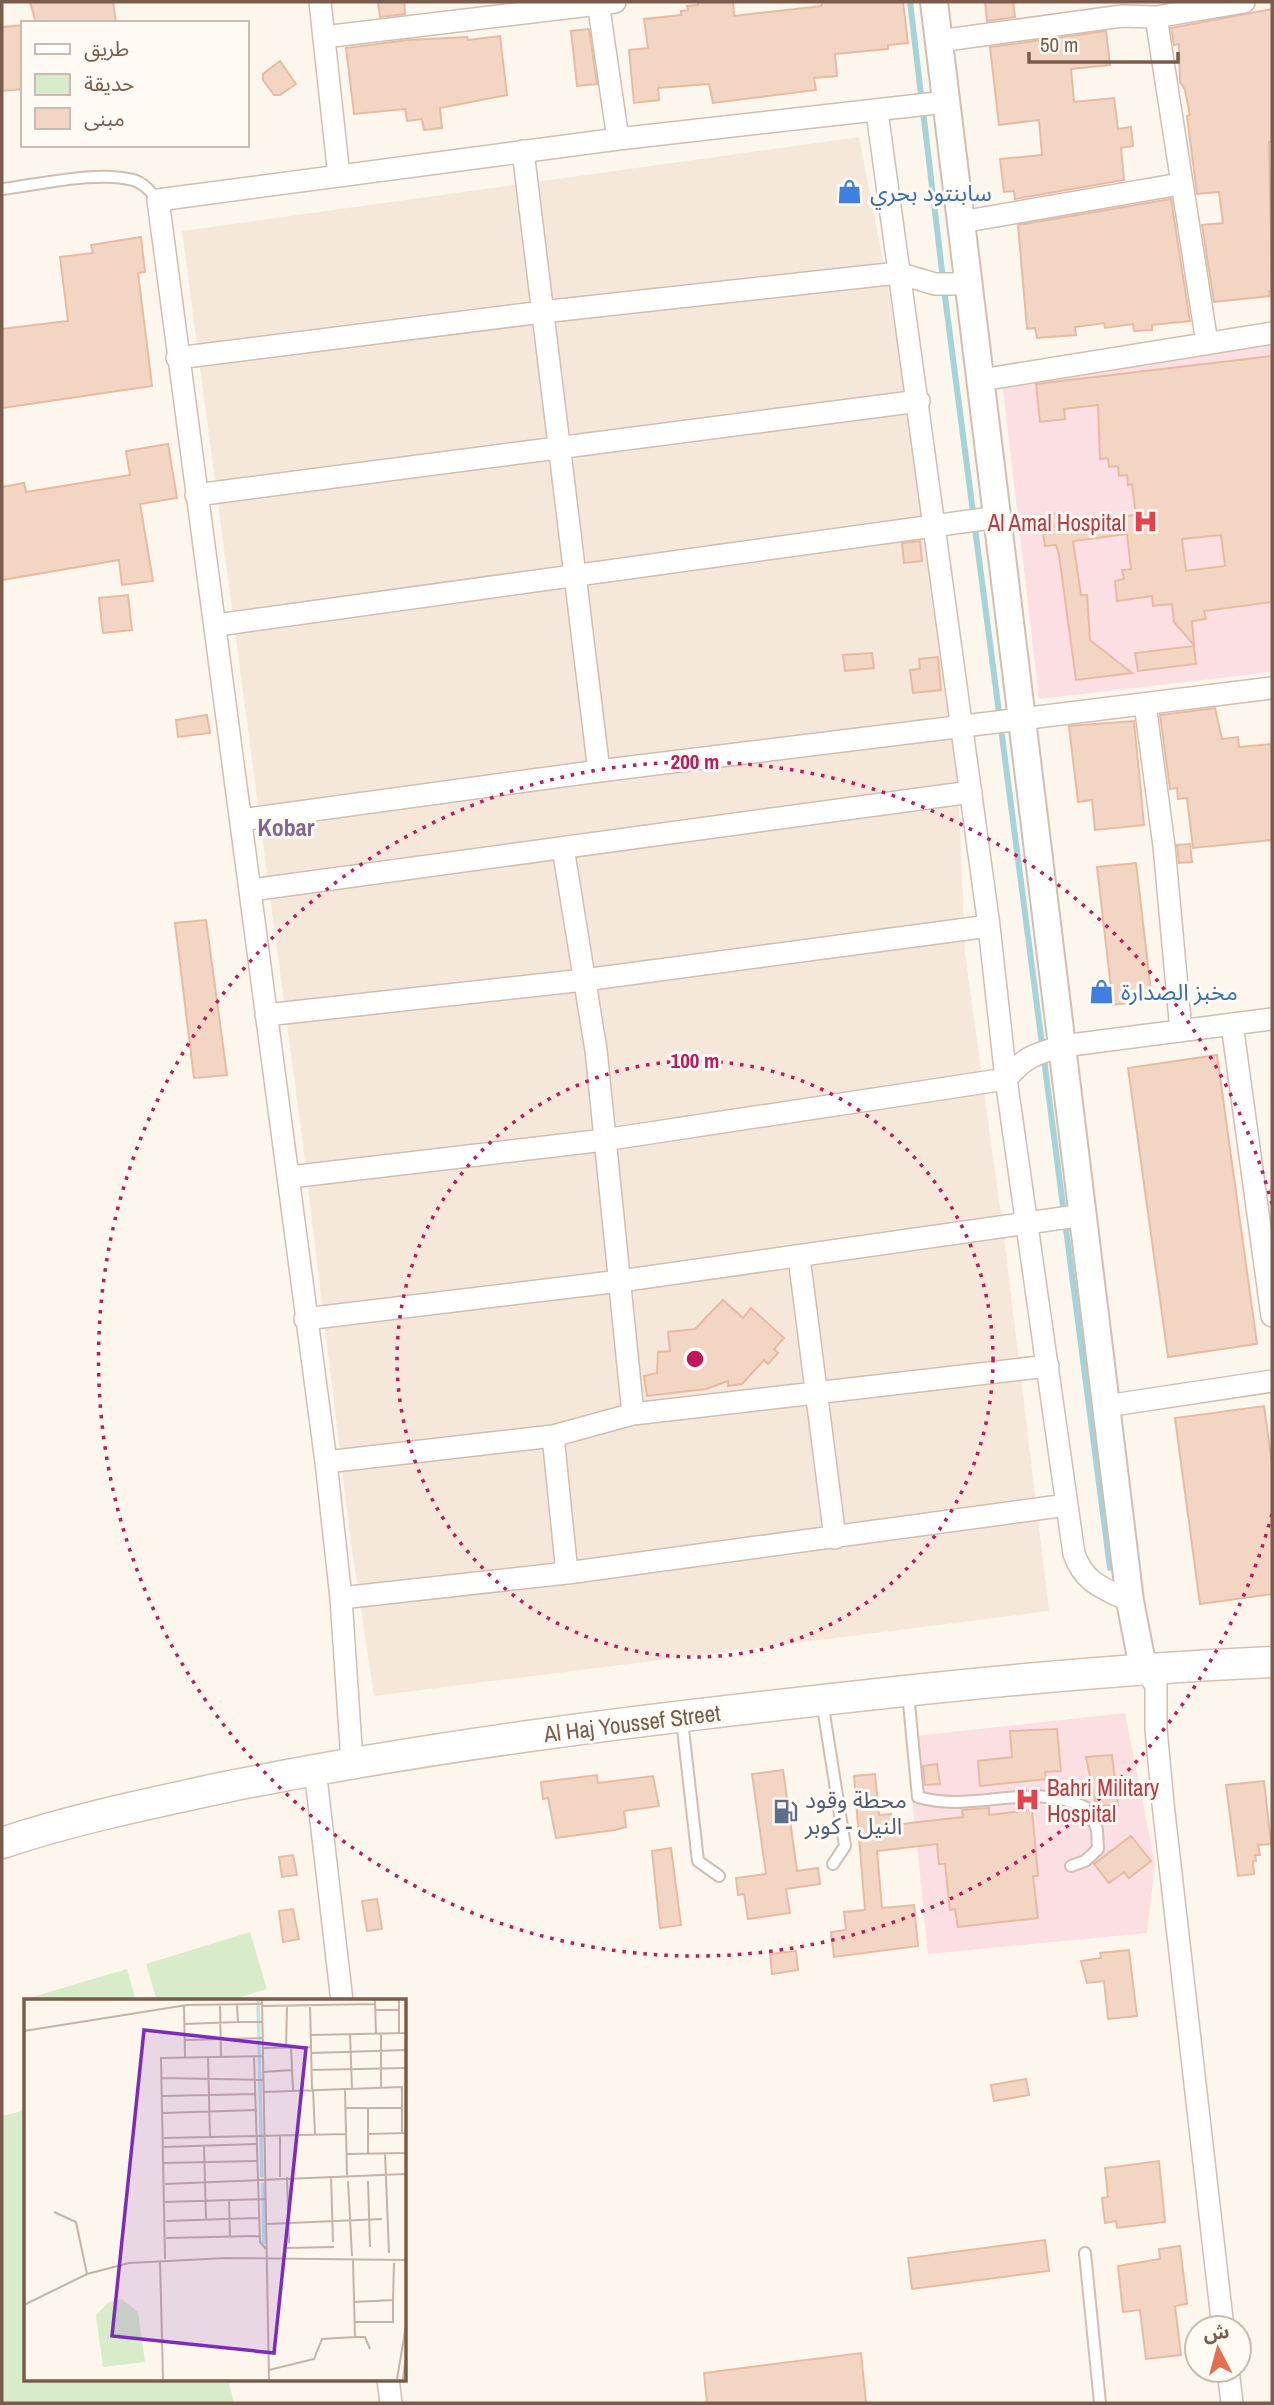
<svg xmlns="http://www.w3.org/2000/svg" width="1274" height="2405" font-family="'Archivo Narrow','Noto Sans Arabic',sans-serif">
<style>
.residential{fill:#f5e8da}
.medical{fill:#fbdfe3}
.green{fill:#d8ecc9}
.lines{fill:none;stroke-linecap:round;stroke-linejoin:round}
.stream{stroke:#a5d3da;stroke-width:6}
.building{fill:#f3d5c3;stroke:#e6bba3;stroke-width:2;fill-rule:evenodd}
.service-casing{stroke:#d1beb0;stroke-width:14}
.minor-casing{stroke:#d1beb0;stroke-width:24}
.tertiary-casing{stroke:#d1beb0;stroke-width:30}
.secondary-casing{stroke:#d6c0b0;stroke-width:33}
.service{stroke:#fff;stroke-width:10}
.minor{stroke:#fff;stroke-width:21}
.tertiary{stroke:#fff;stroke-width:26}
.secondary{stroke:#fff;stroke-width:30}
.ring{fill:none;stroke:#c2185b;stroke-width:3.5;stroke-dasharray:3.5 7}
.labels{text-anchor:middle;dominant-baseline:central;stroke-width:6;stroke-linejoin:round;paint-order:stroke}
.shop-label{font-size:23px;fill:#366cbe;stroke:#fffaf3;text-anchor:start}
.health-label{font-size:23px;fill:#be3a42;stroke:#fffaf3;text-anchor:end}
.street-label{font-size:23px;fill:#7a5c4d;stroke:#fffaf3}
.service-label{font-size:23px;fill:#4e5e75;stroke:#fffaf3;text-anchor:start}
.neighbourhood-label{font-size:24px;font-weight:bold;fill:#846695;stroke:#fffaf3}
.inset-river{fill:none;stroke:#bfe3e8;stroke-width:3.5}
.inset-road{fill:none;stroke:#c5b3a7;stroke-width:2}
.view{fill:#7b2cbf;fill-opacity:0.15;stroke:#7b2cbf;stroke-width:3.5}
.inset-edge{fill:none;stroke:#7a5c4d;stroke-width:3.5}
.centre{fill:#c2185b;stroke:#fffaf3;stroke-width:3.5}
.ring-label{font-size:21px;text-anchor:middle;font-weight:bold;fill:#c2185b;stroke:#fffaf3;stroke-width:6;stroke-linejoin:round;paint-order:stroke}
</style>
<rect width="100%" height="100%" fill="#fdf6ec"/>
<!-- residential -->
<path class="residential" d="M859 137 913 415 956 730 965 953 1004 1237 1049 1611 374 1696 351 1543 302 1138 182 231Z"/>
<!-- medical -->
<path class="medical" d="M1272 340V672L1039 699 1001 372Z
M1125 1713 1155 1864 1147 1933 928 1954 906 1737Z"/>
<!-- green -->
<path class="green" d="M250 1932 267 1989 227 2001H157L146 1964Z
M127 1969 136 2001H26V2013L22 2000Z
M26 2110V2379H228L234 2403H2V2116Z"/>
<g class="lines">
<!-- stream -->
<path class="stream" d="M910 2 943 279
M944 289 1110 1568"/>
</g>
<!-- building -->
<path class="building" d="M30 2H113L116 23H36Z
M378 2H404L405 14 380 17Z
M698 2H733L734 16 822 6 821 2H903L908 43 888 45V49L835 54 837 76 814 78 816 90 713 103 709 84 658 88 659 100 634 103 629 50 648 48 644 19 681 15V11L688 10 687 6 698 5Z
M985 2H1013L1015 17 987 21Z
M1272 9V142H1269L1272 291H1269L1270 296 1214 302 1202 225 1223 223 1219 192 1197 194 1187 116 1190 115 1185 90 1180 82 1179 44 1174 45 1171 28Z
M23 25V89L2 91V27Z
M589 29 597 84 577 86 571 31Z
M1106 31 1110 65 1071 69 1074 102 1114 98 1118 129 1131 127 1133 146 1121 148 1124 180 1015 199 1014 191 1004 192 1000 159 1042 155 1039 120 999 125 990 47Z
M500 36 507 95 440 108 442 128 424 130 422 119 407 121 405 109 354 114 346 48 408 40 467 37 468 40Z
M280 61 296 84 280 95H274L263 80V74Z
M1171 199 1190 321 1152 325V330L1134 331 1133 324 1105 328 1104 323 1075 327 1076 335 1037 338 1035 328 1027 329 1018 225Z
M141 237 145 272 138 273 152 386 2 408V329L68 321 60 257 93 253 91 245Z
M1272 356V602L1204 611 1206 619 1192 621 1194 645 1174 622 1172 604 1153 606 1152 596 1117 601 1115 581 1124 579 1122 570 1131 569 1127 534 1073 541 1081 595H1087L1090 640 1132 673 1076 680 1059 555 1056 545 1045 546 1042 528 1054 527 1052 514 1070 512 1071 524 1136 515 1132 484 1128 485 1127 475 1119 476 1118 466 1109 467 1108 458 1100 459 1098 405 1064 409 1065 419 1040 422 1036 384ZM1221 535 1225 566 1186 571 1182 539Z
M168 444 177 498 140 504 153 581 122 585 119 560 2 580V487L24 483 26 492 130 475 126 451Z
M920 541 922 561 904 563 902 543Z
M128 595 132 630 103 633 99 598Z
M1194 646 1196 664 1138 671 1135 653Z
M872 653 874 668 845 671 843 655Z
M938 657 941 690 913 693 910 670 920 669 919 659Z
M1215 708 1222 739 1238 737 1239 747 1272 744V840L1193 848 1187 798 1178 799 1177 788 1170 789 1160 715Z
M207 715 210 733 178 737 176 720Z
M1134 721 1144 825 1095 830 1092 800 1078 802 1069 726Z
M1190 844 1192 862 1179 863 1177 845Z
M1136 863 1152 1000 1113 1005 1097 867Z
M206 920 227 1075 194 1078 175 923Z
M1217 1055 1257 1344 1168 1357 1128 1068Z
M723 1300 743 1318 751 1308 784 1338 774 1349 778 1353 768 1364 764 1360 742 1384 728 1386V1381L706 1389 647 1396 644 1376 657 1373 658 1352 670 1351 668 1332 695 1329Z
M1264 1406 1272 1464V1594L1200 1604 1175 1418Z
M1057 1729 1061 1771 1045 1772 1046 1779 980 1786 978 1761 1012 1757 1010 1731Z
M1112 1755 1118 1805 1096 1806 1086 1757Z
M937 1764 940 1784 925 1785 923 1766Z
M783 1770 797 1871 818 1868 820 1884 786 1889 790 1913 748 1919 744 1894 738 1895 736 1878 766 1874 752 1774Z
M875 1774 879 1815 891 1814 893 1825 963 1817 962 1810 989 1808V1815L1032 1810 1038 1876H1033L1038 1918 958 1927 955 1909 950 1910 945 1864H939L937 1844 877 1851 882 1908 914 1905 918 1946 834 1957 831 1932 846 1930 844 1912 865 1910 854 1776Z
M597 1775 598 1783 653 1776 659 1806 624 1811 626 1827 615 1830 556 1838 548 1798 543 1799 541 1782Z
M1264 1781 1271 1844 1258 1845 1260 1855H1255L1256 1861H1253L1254 1874 1238 1876 1226 1785Z
M1131 1836 1151 1861 1129 1878 1124 1872 1109 1883 1094 1864Z
M671 1848 681 1925 660 1928 652 1851Z
M293 1855 297 1875 282 1877 279 1857Z
M377 1899 382 1929 367 1931 362 1901Z
M293 1909 299 1939 283 1942 279 1911Z
M1129 1950 1137 2016 1108 2019 1104 1981 1087 1983 1081 1961 1101 1958 1100 1953Z
M796 1951 798 1970 772 1974 770 1954Z
M1026 2079 1029 2095 994 2101 991 2085Z
M1159 2161 1165 2222 1117 2228 1116 2221 1105 2223 1102 2198 1108 2197 1105 2168Z
M1045 2240 1049 2271 912 2289 908 2258Z
M1180 2246 1187 2304 1175 2306 1181 2355 1146 2359 1140 2310 1123 2312 1118 2266 1160 2259 1159 2249Z
M861 2353 866 2403H707L704 2373Z"/>
<g class="lines">
<defs>
<path id="service" d="M2 189C38 185 98 170 133 180 144 183 151 192 158 200
M908 1693 918 1797C976 1814 1031 1779 1089 1809L1097 1830 1098 1849 1085 1861 1071 1866
M822 1701 845 1846 833 1864
M682 1720 698 1861 719 1876
M1085 2253 1100 2403"/>
<path id="minor" d="M320 2 339 176
M598 2 618 139
M1156 17 1207 343
M324 37 615 2
M939 41 1122 16 1156 17 1244 2
M877 112 989 926 1006 1079 1074 1554C1085 1584 1103 1588 1130 1601
M523 151 599 771
M961 222 1180 184
M177 358 542 312 898 273 935 284H969
M981 380 1272 333
M196 495 919 401
M217 625 998 517
M1145 704 1164 846 1181 1031
M241 820 599 771 1272 688
M563 848 596 1050 633 1414
M251 890 971 792
M266 1015 584 980 989 926
M1232 1024 1272 1316
M290 1177 604 1140 1006 1079C1026 1056 1035 1054 1063 1046L1272 1019
M799 1257 835 1538
M305 1319 620 1281 1084 1215
M1106 1406 1272 1381
M553 1436 567 1573
M326 1462 553 1436 633 1414 1048 1366
M341 1598 567 1573 1067 1505
M1143 1668 1156 1685V1729L1163 1804 1223 2328
M352 1762 341 1598 326 1462 158 200 618 139 946 102
M315 1769 342 2001
M1228 2370 1232 2403
M388 2379 391 2403"/>
<path id="tertiary" d="M934 2 1130 1601 1143 1668"/>
<path id="secondary" d="M2 1843C74 1819 147 1804 221 1788 369 1758 518 1736 668 1718 869 1694 1069 1671 1272 1662"/>
</defs>
<!-- service casing -->
<use href="#service" class="service-casing"/>
<!-- minor casing -->
<use href="#minor" class="minor-casing"/>
<!-- tertiary casing -->
<use href="#tertiary" class="tertiary-casing"/>
<!-- secondary casing -->
<use href="#secondary" class="secondary-casing"/>
<!-- service -->
<use href="#service" class="service"/>
<!-- minor -->
<use href="#minor" class="minor"/>
<!-- tertiary -->
<use href="#tertiary" class="tertiary"/>
<!-- secondary -->
<use href="#secondary" class="secondary"/>
</g>
<!-- distance rings -->
<g class="ring">
<circle cx="695" cy="1359" r="298"/>
<path d="M1272 1514A597 597 0 1 1 1272 1204"/>
</g>
<!-- icons -->
<defs>
<symbol id="shop-bare" viewBox="-9 -9 18 18"><path d="M-5-2.5h2.3a2.7 3.5 0 0 1 5.4 0H5L5.5 6h-11ZM-1.5-2.5h3a1.5 2.3 0 0 0-3 0Z" fill="#3f7fe0" stroke="#fffaf3" stroke-width="2.5" paint-order="stroke"/></symbol>
<symbol id="hospital-bare" viewBox="-9 -9 18 18"><path d="M-5-5h3v3.5h4V-5h3V5h-3V1.5h-4V5h-3Z" fill="#e0444e" stroke="#fffaf3" stroke-width="2.5" paint-order="stroke"/></symbol>
<symbol id="fuel-bare" viewBox="-9 -9 18 18"><path d="M-5.5-6h7V0h2V4h1.3V-2.5L3-4.5l.8-.8L6-3V5H2.5V1h-1V6h-7ZM-4.2-4.7v3.2H.2V-4.7Z" fill="#5c6f8a" stroke="#fffaf3" stroke-width="2.5" paint-order="stroke"/></symbol>
</defs>
<g fill-rule="evenodd">
<use href="#shop-bare" x="832" y="174" width="35" height="35"/>
<use href="#hospital-bare" x="1128" y="504" width="35" height="35"/>
<use href="#shop-bare" x="1084" y="974" width="35" height="35"/>
<use href="#hospital-bare" x="1010" y="1782" width="35" height="35"/>
<use href="#fuel-bare" x="768" y="1794" width="35" height="35"/>
</g>
<g class="labels">
<!-- shop labels -->
<g class="shop-label">
<text x="870" y="192">سابنتود بحري</text>
<text x="1121" y="991">مخبز الصدارة</text>
</g>
<!-- health labels -->
<g class="health-label">
<text x="1126" y="522">Al Amal Hospital</text>
<text x="1047" y="1787" text-anchor="start">Bahri Military<tspan x="1047" dy="26">Hospital</tspan></text>
</g>
<!-- street labels -->
<g class="street-label">
<text transform="translate(632 1723) rotate(-7)">Al Haj Youssef Street</text>
</g>
<!-- service labels -->
<g class="service-label">
<text x="805" y="1799">محطة وقود<tspan x="805" dy="26">النيل - كوبر</tspan></text>
</g>
<!-- neighbourhood labels -->
<g class="neighbourhood-label">
<text x="286" y="827">Kobar</text>
</g>
</g>
<!-- overview -->
<g transform="translate(24 1999)">
<rect width="382" height="382" fill="#fdf6ec"/>
<path d="M98 300 114 313 121 363 79 368 72 316 85 303Z" fill="#d8ecc9"/>
<path class="inset-river" d="M234 1 238 178M239 184 240 245"/>
<path class="inset-road" d="M238 1 245 380M351 1 352 35M375 1V34M196 6 197 57M286 6 288 90M160 7 161 58M238 7 351 5M351 11H375M214 23H238M160 25 214 23 213 6M0 32 163 6 238 5M326 35 328 89M357 35V89M287 36 382 34M161 41 239 39M262 48 263 7M239 49 287 48M267 49 269 91M287 54 382 51M230 57 236 243 242 250M184 58 186 138M287 71 382 69M239 73 268 71M138 79 239 81M289 90 291 136M321 90 323 176M240 93 378 88V134M138 97 231 95M322 109H377M139 114 233 111M345 135 382 134M256 136V178M140 139 322 135M180 147 182 220M140 148 233 145M344 154V109M361 154 365 254M323 155 382 154M140 164 233 162M307 177 309 243M263 178 265 244M324 182 328 257M344 182 346 248M141 185 382 175M205 202 206 238M141 203 242 200M30 213 52 223 63 275M142 222 235 219M242 225 358 220M142 239 236 237M263 249 310 248M141 260 137 59 239 57M329 261 331 338H341L346 350M136 262 139 380M330 303 369 301 370 264M0 306 63 275 105 264 202 259 382 261M330 323H369V301M245 371 290 360 298 340 331 338M373 380 382 327M379 380 382 357"/>
<path class="view" d="M120 31 282 49 250 354 88 337Z"/>
<rect width="382" height="382" class="inset-edge"/>
</g>
<circle cx="695" cy="1359" r="10" class="centre"/>
<g class="ring-label">
<text x="695" y="769">200 m</text>
<text x="695" y="1068">100 m</text>
</g>
<!-- border -->
<rect width="1274" height="2405" fill="none" stroke="#7a5c4d" stroke-width="7"/>
<!-- legend -->
<rect x="21" y="21" width="228" height="126" fill="#fffaf3" stroke="#cabbb1" stroke-width="2"/>
<rect x="35" y="44" width="35" height="10" fill="#ffffff" stroke="#cabbb1" stroke-width="2"/>
<text x="84" y="56" font-size="21" fill="#7a5c4d">طريق</text>
<rect x="35" y="74" width="35" height="21" fill="#d8ecc9" stroke="#cabbb1" stroke-width="2"/>
<text x="84" y="91" font-size="21" fill="#7a5c4d">حديقة</text>
<rect x="35" y="108" width="35" height="21" fill="#f3d5c3" stroke="#cabbb1" stroke-width="2"/>
<text x="84" y="126" font-size="21" fill="#7a5c4d">مبنى</text>
<!-- north arrow -->
<g transform="translate(1218 2349) rotate(354)"><circle r="33" fill="#fffaf3" stroke="#cabbb1" stroke-width="2"/>
<path d="M0-5L12 26L0 18L-12 26Z" fill="#e76f51"/>
<text y="-10" font-size="19" font-weight="bold" text-anchor="middle" fill="#7a5c4d">ش</text>
</g>
<!-- scale -->
<path d="M1029 52v10h149v-10" fill="none" stroke="#7a5c4d" stroke-width="3.5"/>
<text x="1040" y="52" font-size="21" fill="#7a5c4d" stroke="#fffaf3" stroke-width="5" paint-order="stroke">50 m</text>
</svg>
